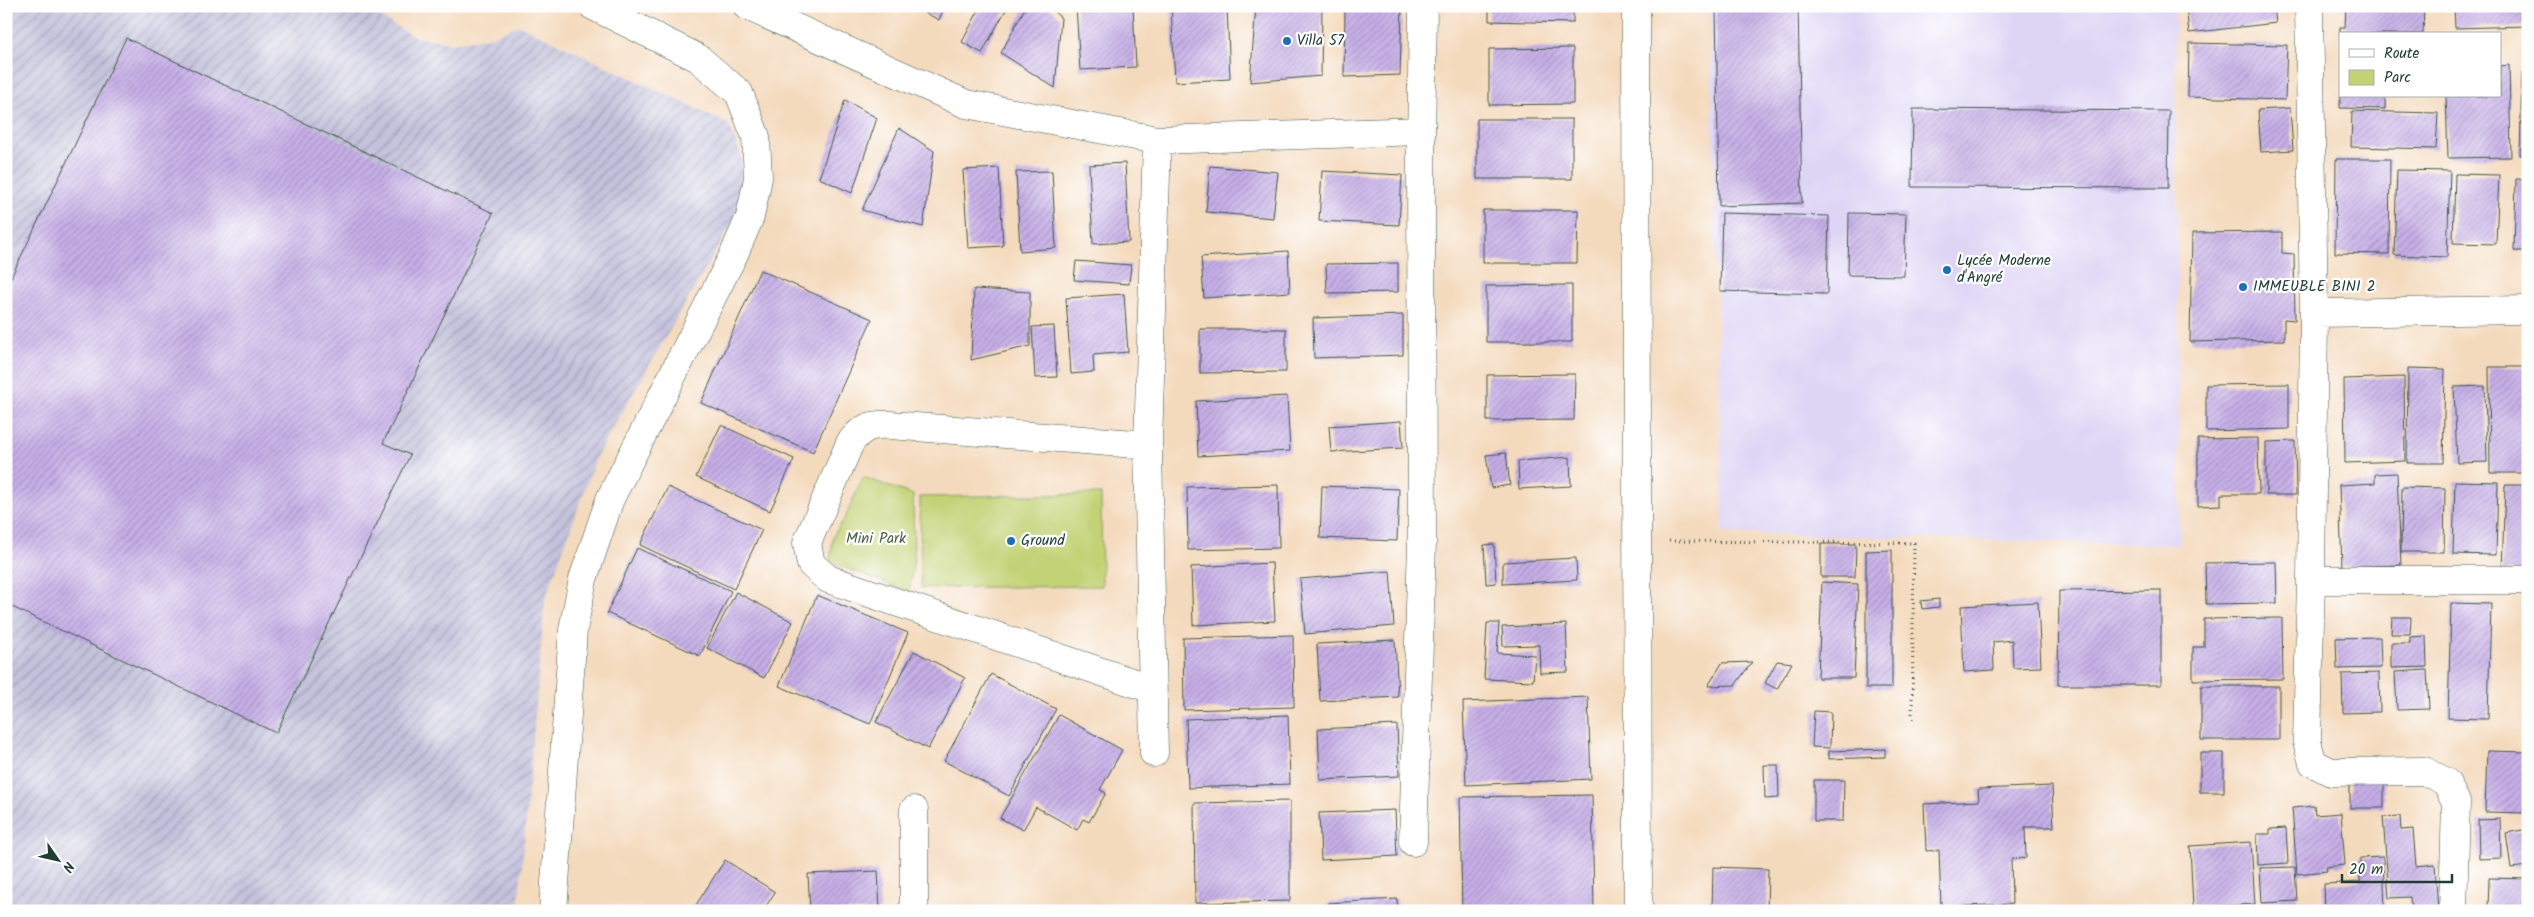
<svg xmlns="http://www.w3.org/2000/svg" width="2534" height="917" font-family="Kalam,sans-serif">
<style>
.built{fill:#ded5f5}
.industrial{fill:url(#industrial-furrows)}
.park{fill:#c2d274;stroke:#708854}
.building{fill:url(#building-hatch)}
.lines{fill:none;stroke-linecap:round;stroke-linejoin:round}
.minor-casing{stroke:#3f5549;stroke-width:29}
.path{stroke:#3f5549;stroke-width:3;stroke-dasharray:1 4;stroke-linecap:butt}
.minor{stroke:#fff;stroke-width:28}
.poi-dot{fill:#1f6fb2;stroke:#fff;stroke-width:2}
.labels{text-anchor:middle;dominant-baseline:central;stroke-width:4.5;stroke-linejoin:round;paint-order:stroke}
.poi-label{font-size:15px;fill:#1f3d34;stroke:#fff;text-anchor:start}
.park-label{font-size:15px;fill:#486244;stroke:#fff}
</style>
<defs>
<pattern id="industrial-furrows" width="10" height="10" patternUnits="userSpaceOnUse" patternTransform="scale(1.25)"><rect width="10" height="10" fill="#c3c1db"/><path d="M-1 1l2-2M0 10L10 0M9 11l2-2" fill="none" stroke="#9e9eb2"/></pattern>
<pattern id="building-hatch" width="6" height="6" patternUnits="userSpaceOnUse" patternTransform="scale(1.25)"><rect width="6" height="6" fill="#c7afe8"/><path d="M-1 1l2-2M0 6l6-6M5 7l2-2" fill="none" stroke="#a190bd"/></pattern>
</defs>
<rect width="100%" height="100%" fill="#fff"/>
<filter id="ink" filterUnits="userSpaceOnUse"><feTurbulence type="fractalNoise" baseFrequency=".02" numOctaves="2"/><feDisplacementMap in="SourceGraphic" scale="10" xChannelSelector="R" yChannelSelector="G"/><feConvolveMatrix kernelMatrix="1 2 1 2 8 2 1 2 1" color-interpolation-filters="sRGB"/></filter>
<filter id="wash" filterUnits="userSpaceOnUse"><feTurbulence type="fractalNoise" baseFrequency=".0096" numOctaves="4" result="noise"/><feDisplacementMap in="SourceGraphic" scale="20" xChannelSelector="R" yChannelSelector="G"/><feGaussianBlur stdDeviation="1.12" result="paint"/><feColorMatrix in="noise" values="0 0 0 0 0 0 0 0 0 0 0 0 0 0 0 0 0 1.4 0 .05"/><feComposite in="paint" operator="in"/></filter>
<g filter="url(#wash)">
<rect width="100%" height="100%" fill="#f4dabd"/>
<!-- built -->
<path class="built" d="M1710 6H2175L2180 545 1723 533Z"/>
<!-- industrial -->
<path class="industrial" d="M6 6H368L375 14 415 37 453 43 490 37 519 25 728 124 741 155V208L597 455 545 600 518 911H6Z"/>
<!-- park -->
<path class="park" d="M863 477 913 495 914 558 909 592 830 562 833 536 846 516Z
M1101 494 1102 586 921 588 920 497Z"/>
<g id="blocks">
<!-- building -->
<path class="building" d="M912 6H945L939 20Z
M981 6H1008L982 53 962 42Z
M1026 6H1048L1061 18 1055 88 1001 53Z
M1076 6H1133L1136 67 1080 70Z
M1171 6H1227L1230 79 1175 82Z
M1256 6H1322L1321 76 1250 82Z
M1345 6H1402L1400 75 1344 77Z
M1489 6H1573V23L1489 21Z
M1716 6H1798L1802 203 1719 206Z
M2186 6H2274L2276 23 2189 33Z
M2346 6H2424L2423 34H2340V27H2345Z
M2454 6H2528V26L2455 28Z
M126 38 493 213 383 443 410 455 276 733 6 604V288Z
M2189 43 2287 45 2285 100 2188 97Z
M1573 48V104L1489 105V49Z
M2509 65 2511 157 2448 158 2446 96H2500V66Z
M2522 73H2528V155H2520Z
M2340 96H2385V109L2340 108Z
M845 100 877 118 852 193 819 178Z
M2290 108 2293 150 2261 152 2258 110Z
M1913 109 2169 111 2168 188 1912 187Z
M2352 111 2438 113 2436 149 2351 147Z
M1477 119H1572V179H1477Z
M899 128 934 151 923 227 862 210Z
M2336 159H2390L2389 254 2335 253Z
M1125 163 1129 242 1093 244 1089 165Z
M1210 166 1278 172 1273 218 1206 212Z
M999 168 1003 246 968 248 963 170Z
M2397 170 2450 171 2447 257 2394 255Z
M1052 171 1056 248 1020 251 1016 172Z
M1322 171 1402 175 1399 225 1319 221Z
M2455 174 2499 175 2496 244 2453 243Z
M2516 179H2528V251H2514Z
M1483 210H1578L1577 263H1483Z
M1722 213 1829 216 1827 294 1720 291Z
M1849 213 1906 214 1904 276 1848 275Z
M2282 232V253L2294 254 2295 320 2284 319V340L2190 342 2192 233Z
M1288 251 1290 292 1204 298 1201 257Z
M1076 261 1131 265 1129 284 1074 280Z
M1398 263V292L1327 293 1326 264Z
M760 270 872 319 813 452 701 403Z
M1572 285V342H1486V286Z
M974 289 1030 292V346L971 360Z
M1124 294 1128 352 1093 355 1094 372 1071 374 1066 298Z
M1403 315V355L1314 358 1313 318Z
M1054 326 1057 377 1035 378 1032 327Z
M1200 329H1286V372L1200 373Z
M2489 367H2528V473H2490Z
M2408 368 2445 369 2443 463H2407Z
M1575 374 1574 420 1487 421V375Z
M2404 377 2405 461 2345 463 2344 379Z
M2289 384V429L2206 431V385Z
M2485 386 2487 462 2457 463 2454 387Z
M1287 396 1290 451 1198 456 1196 401Z
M1401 421 1403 448 1331 452 1329 426Z
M721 425 794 459 770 511 696 477Z
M2258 438 2259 494H2221V505L2198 506V439Z
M2295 441 2296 495H2266V442Z
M1506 453 1510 485 1491 488 1486 455Z
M1570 457 1571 486 1519 489 1518 461Z
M2397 473 2401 565 2342 567 2339 485 2375 483V474Z
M2455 481 2498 482 2496 555 2453 554Z
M1278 485 1279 548 1188 550 1187 487Z
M2505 485H2528V572L2502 571Z
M1322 486 1399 489 1397 541 1320 538Z
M668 487 762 530 734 589 640 545Z
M2402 487 2445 488 2444 552H2401Z
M1494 544 1496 583 1486 584 1484 545Z
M1821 544H1856L1855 577H1821Z
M637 548 731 591 700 656 607 613Z
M1892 550V688H1866V551Z
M1576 558 1577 580 1503 584V562Z
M2276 562 2277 603 2206 604 2205 563Z
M1272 563 1275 621 1193 625 1191 567Z
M1390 571 1394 626 1305 634 1300 579Z
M1822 582 1858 584 1854 678H1818Z
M2161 590V685H2058L2059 591Z
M736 592 793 622 764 678 707 648Z
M817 595 908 633 870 724 779 686Z
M1939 599V607L1922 609 1921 601Z
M2038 602 2041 667 2013 668 2012 640 1993 642 1994 670 1964 672 1961 606Z
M2451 603 2491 604 2488 719 2448 718Z
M2392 617H2411L2410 634H2391Z
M2282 618 2283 679 2193 680V647H2204V619Z
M1487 623H1499L1497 653 1535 655 1533 681 1484 679Z
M1566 624 1568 672 1540 673 1539 645 1503 646 1502 627Z
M1293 635 1294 707 1184 710 1183 638Z
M2426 636 2427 667 2391 668V643H2410V637Z
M2380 637 2381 668 2337 669 2336 638Z
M1395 640 1398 697 1320 701 1317 644Z
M914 651 965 678 928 749 876 722Z
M1777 661 1792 663 1777 689 1765 683Z
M1752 662 1735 685 1708 686 1722 663Z
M2427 670 2429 709 2397 710 2395 672Z
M2379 673 2380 712 2343 713 2342 674Z
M991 674 1056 709 1009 796 944 761Z
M2201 686H2279V740H2201Z
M1588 697 1591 779 1466 785 1463 702Z
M1814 711 1831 712 1830 748 1812 747Z
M1059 715 1122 750 1100 790 1106 793 1089 822 1083 819 1077 830 1036 807 1023 830 1000 818Z
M1288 715 1290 784 1188 788 1186 719Z
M1397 725 1399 776 1320 780 1318 729Z
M1885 749V757L1829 759V751Z
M2487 751 2528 752V813L2485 812Z
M2200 753H2224V792H2200Z
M1764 765H1778L1779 798 1765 799Z
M2384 775V808H2350V776Z
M1814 780H1844L1843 821H1814Z
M2052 786 2054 827H2025L2026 858 2011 859 2012 904 1941 907 1939 850 1926 851 1924 804 1979 801 1978 789Z
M1592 795 1594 911H1462L1460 797Z
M1290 801V901L1195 903 1194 803Z
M2314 806 2315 815 2341 813 2345 865 2326 867 2327 871 2297 874 2292 808Z
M1395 810 1397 856 1321 860 1319 813Z
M2400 816 2401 830 2413 829 2416 866 2435 864 2438 911H2411L2410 897 2389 898 2383 817Z
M2500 819 2501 858 2479 859 2478 820Z
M2286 828 2288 863 2258 865 2257 834H2270V829Z
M2528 829V866L2511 868 2506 833Z
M2251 842 2255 904 2193 908 2190 846Z
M2383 857 2385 911H2325L2324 884 2360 882V858Z
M725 860 775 892 763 911H692Z
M1713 867 1768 869 1767 911H1712Z
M2295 867 2297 901 2262 903 2260 868Z
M878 871 880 911H810L808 874Z
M2489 878 2528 879V911H2488Z
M1397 899 1398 911H1328V903Z"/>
</g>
</g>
<g filter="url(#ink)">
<use href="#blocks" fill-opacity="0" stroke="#3f5549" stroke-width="1"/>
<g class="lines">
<defs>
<path id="minor" d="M747 6 966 104 1157 140 1421 131
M1636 6 1638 911
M2309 6 2314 313 2311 580 2307 742 2313 763 2331 772 2425 771 2446 782 2456 802 2453 911
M2314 313 2528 310
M1148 445 890 425C871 424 862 427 850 443L807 543 811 564 828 579 1152 689
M2311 580H2528
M1154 753 1148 445 1157 140
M1413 842 1422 542 1421 149 1423 6
M553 911 573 630 583 579 610 499 734 254 750 217 758 178 756 137 739 93 698 58 593 6
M914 911V810"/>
</defs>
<!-- minor casing -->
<use href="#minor" class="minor-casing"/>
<!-- path -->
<path class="path" d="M1669 541 1914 543 1912 720"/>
<!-- minor -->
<use href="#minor" class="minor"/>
</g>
</g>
<!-- markers -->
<g class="poi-dot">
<circle cx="1287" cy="41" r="5"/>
<circle cx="1947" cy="270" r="5"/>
<circle cx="2243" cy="287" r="5"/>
<circle cx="1011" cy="541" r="5"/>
</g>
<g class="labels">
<!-- poi labels -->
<g class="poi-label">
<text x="1297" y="41">Villa 57</text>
<text x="1957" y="261">Lycée Moderne<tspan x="1957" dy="17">d'Angré</tspan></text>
<text x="2253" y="287">IMMEUBLE BINI 2</text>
<text x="1021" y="541">Ground</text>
</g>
<!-- park labels -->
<g class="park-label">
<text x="876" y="539">Mini Park</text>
</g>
</g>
<!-- margin -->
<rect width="2534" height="917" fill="none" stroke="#fff" stroke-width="25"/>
<!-- legend -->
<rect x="2339" y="32" width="162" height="65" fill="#ffffff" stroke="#a5b1ae"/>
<rect x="2349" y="49" width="25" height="8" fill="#ffffff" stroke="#a5b1ae"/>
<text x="2384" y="58" font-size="15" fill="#1f3d34">Route</text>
<rect x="2349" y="70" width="25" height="15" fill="#c2d274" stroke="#a5b1ae"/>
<text x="2384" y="82" font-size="15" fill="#1f3d34">Parc</text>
<!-- north arrow -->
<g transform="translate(58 860) rotate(124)" stroke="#ffffff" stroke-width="4" paint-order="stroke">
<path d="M0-4L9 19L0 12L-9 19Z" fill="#1f3d34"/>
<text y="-8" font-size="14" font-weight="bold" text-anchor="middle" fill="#1f3d34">N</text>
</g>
<!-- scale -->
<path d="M2342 874v8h110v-8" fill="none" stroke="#1f3d34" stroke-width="2.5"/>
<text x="2349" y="874" font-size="15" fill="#1f3d34" stroke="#ffffff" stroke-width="4" paint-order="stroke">20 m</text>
</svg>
